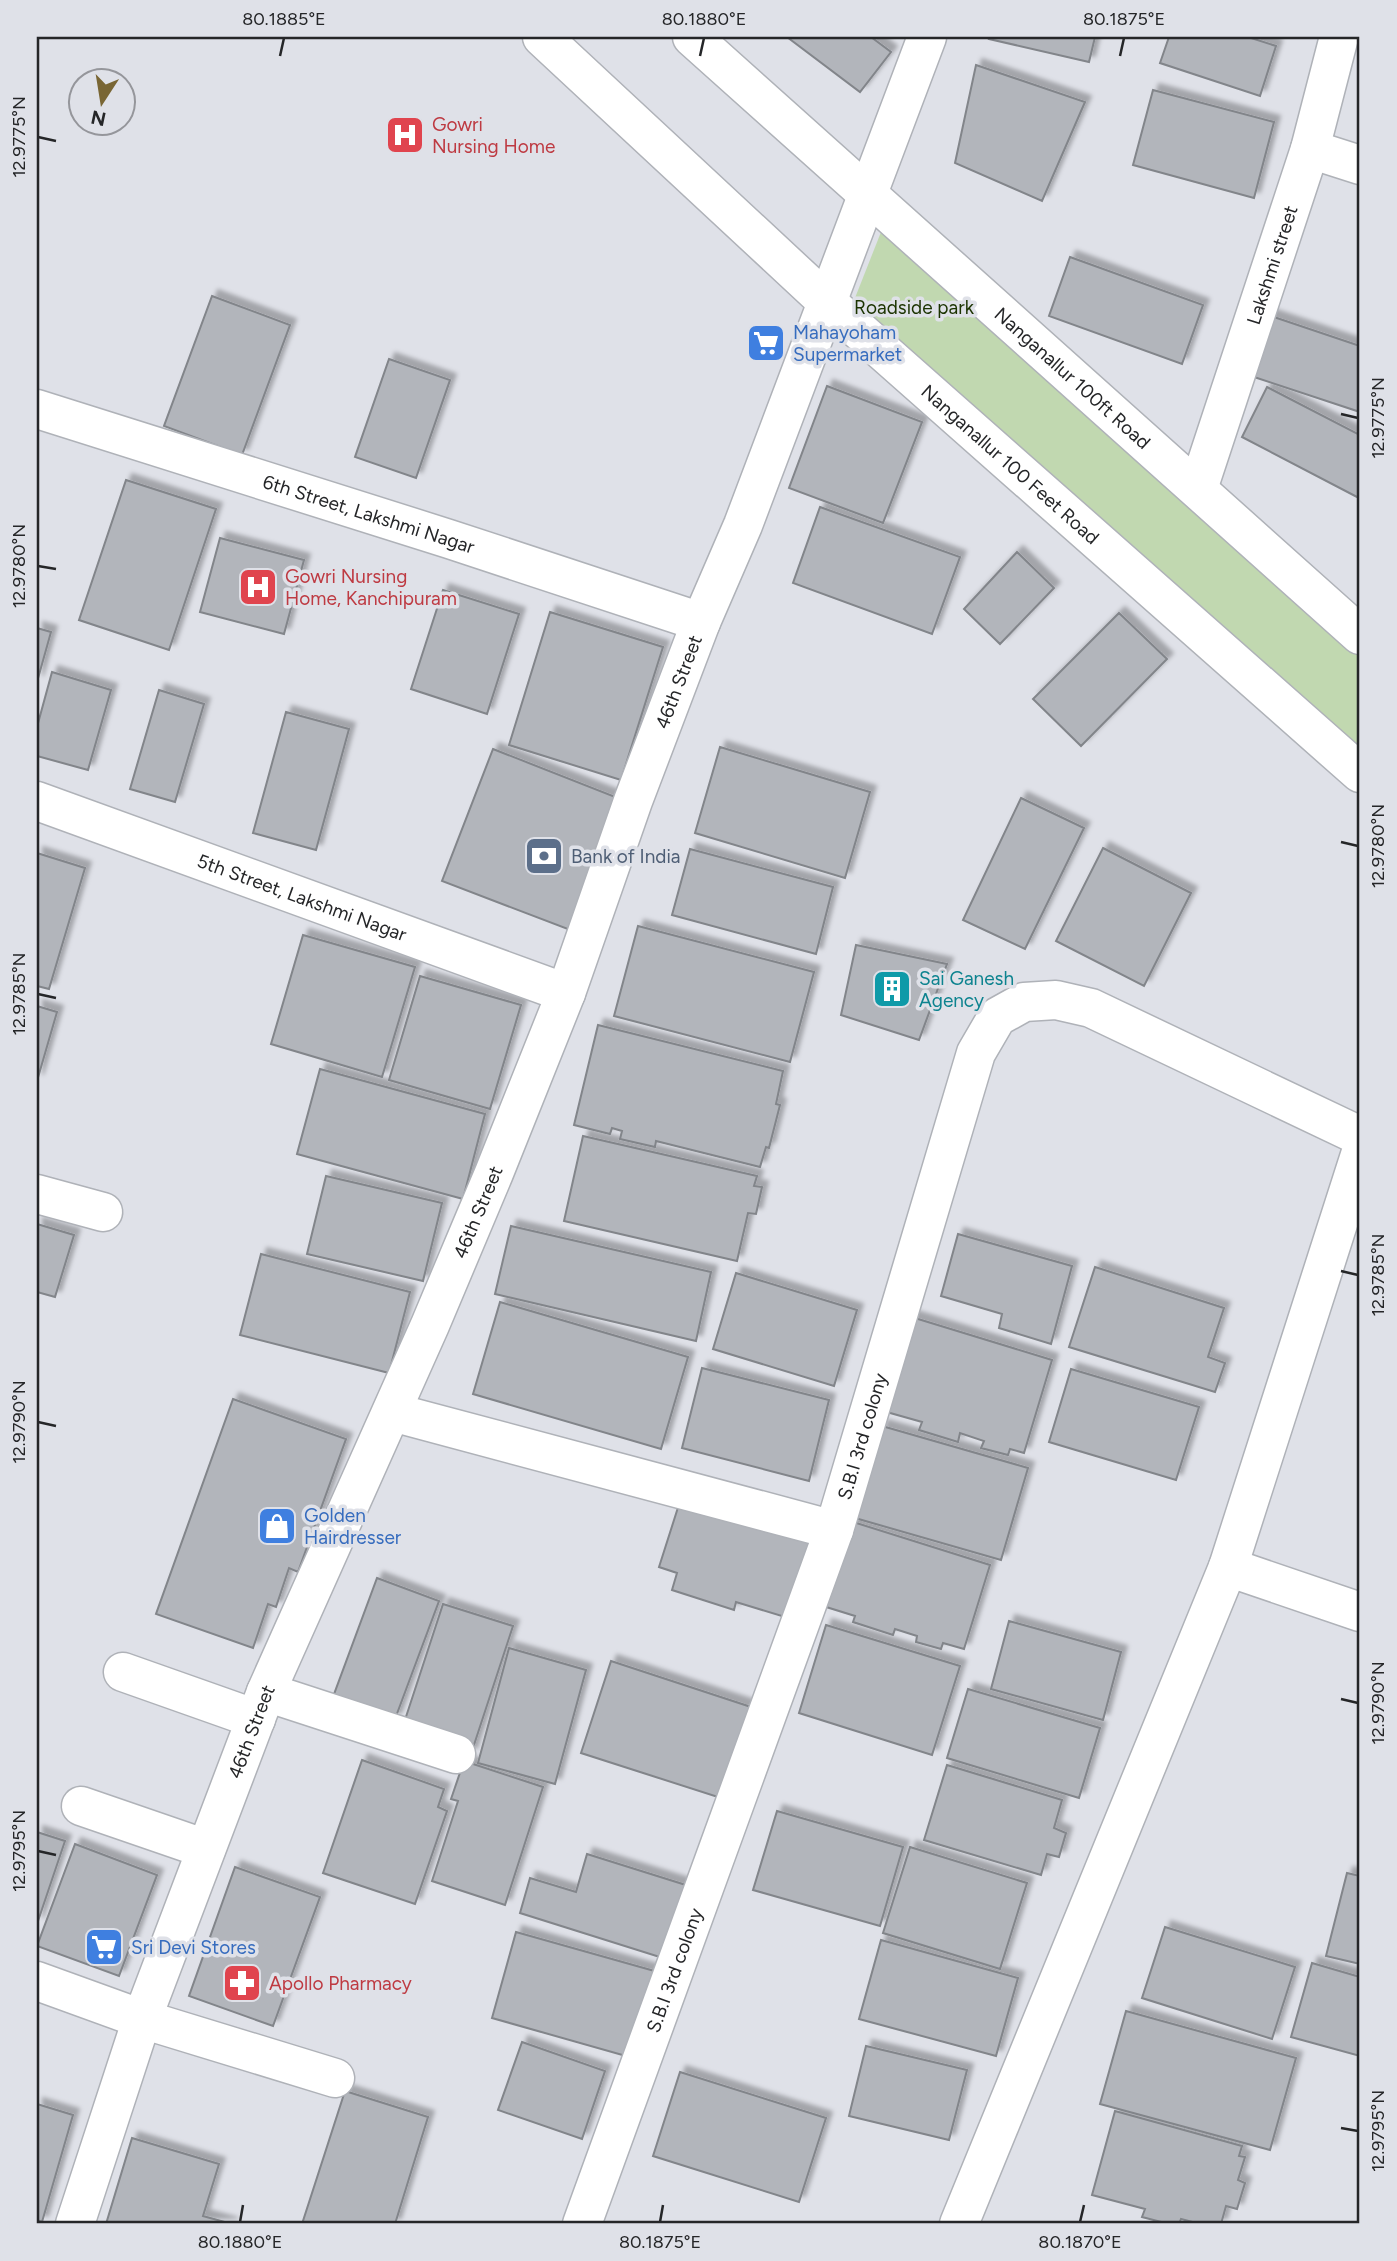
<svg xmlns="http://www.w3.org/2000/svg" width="1397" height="2261" font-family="Figtree,sans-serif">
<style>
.green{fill:#c1d8b0}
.building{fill:#b2b5bb;stroke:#82858a;stroke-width:2;filter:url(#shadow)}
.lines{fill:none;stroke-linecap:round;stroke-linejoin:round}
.minor-casing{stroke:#afb2b8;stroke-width:41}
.minor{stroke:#fff;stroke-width:38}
.ticks{fill:none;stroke:#252628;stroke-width:2.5}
.labels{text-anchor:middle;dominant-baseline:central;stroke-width:7;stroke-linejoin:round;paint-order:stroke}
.health-label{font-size:19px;fill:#be3a42;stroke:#dfe1e8;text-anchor:start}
.street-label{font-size:19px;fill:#252628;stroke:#dfe1e8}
.park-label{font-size:19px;fill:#1b3300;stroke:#dfe1e8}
.shop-label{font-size:19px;fill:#366cbe;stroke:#dfe1e8;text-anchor:start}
.service-label{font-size:19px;fill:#4e5e75;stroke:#dfe1e8;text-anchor:start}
.culture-label{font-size:19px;fill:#0d838f;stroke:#dfe1e8;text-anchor:start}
.neatline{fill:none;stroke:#252628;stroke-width:2.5}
.ticks-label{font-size:18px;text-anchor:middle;fill:#252628}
</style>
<defs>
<filter id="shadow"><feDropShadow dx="6" dy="-6" stdDeviation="2" flood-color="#0004"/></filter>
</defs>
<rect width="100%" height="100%" fill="#dfe1e8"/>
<!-- green -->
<path class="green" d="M883 227 1360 654V754L853 303Z"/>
<!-- building -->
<path class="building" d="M787 37H871L891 52 860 92Z
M990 37H1095L1089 62 989 39Z
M1169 37H1248L1276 46 1260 96 1160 63Z
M976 65 1085 102 1042 201 955 163Z
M1153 90 1274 122 1254 198 1133 165Z
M1070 257 1203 305 1182 364 1049 316Z
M212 296 290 325 242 455 164 426Z
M1265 314 1360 346V412L1245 374Z
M389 359 450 380 416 478 355 457Z
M827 386 922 422 883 523 789 488Z
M1267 387 1360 435 1359 498 1242 437Z
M126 480 216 509 169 650 79 620Z
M820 507 960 557 932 634 793 583Z
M220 538 304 560 284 634 200 612Z
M1017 552 1054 588 1000 644 964 609Z
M443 590 519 614 487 714 411 689Z
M550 612 663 647 621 780 509 745Z
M1119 613 1167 659 1081 746 1033 699Z
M37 628 51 632 37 682Z
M52 672 111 690 88 770 37 756V727Z
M159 690 204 704 175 802 130 789Z
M286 712 349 729 316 850 253 833Z
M720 747 870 792 845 878 695 833Z
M493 749 623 800 573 931 442 881Z
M1021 798 1084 828 1025 949 963 920Z
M1103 848 1191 893 1144 986 1056 941Z
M690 849 833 887 816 954 672 915Z
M37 853 85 868 49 989 37 986Z
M638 926 814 972 790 1062 614 1016Z
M303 935 415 967 382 1077 271 1044Z
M856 945 947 964 919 1040 841 1015Z
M420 976 521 1005 490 1109 389 1080Z
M37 1006 57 1012 37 1081Z
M598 1025 783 1071 776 1104 780 1105 769 1148 766 1147 760 1167 656 1141 655 1147 620 1139 622 1131 612 1128 610 1134 574 1125Z
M320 1069 485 1114 463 1199 297 1154Z
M583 1136 757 1176 754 1186 762 1187 756 1214 748 1213 737 1261 564 1221Z
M326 1176 442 1203 423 1281 307 1254Z
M37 1224 74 1235 55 1297 37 1292Z
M511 1226 711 1272 696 1341 495 1294Z
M958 1234 1072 1266 1051 1344 999 1328 1002 1314 941 1296Z
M261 1254 410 1292 389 1373 240 1335Z
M1095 1267 1224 1308 1208 1357 1225 1363 1215 1392 1069 1347Z
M736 1273 857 1310 834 1386 713 1349Z
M500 1302 688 1357 661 1449 473 1394Z
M905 1315 1052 1360 1024 1453 1010 1449 1008 1455 981 1448 984 1441 960 1433 958 1442 919 1430 922 1422 876 1409Z
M702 1368 829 1400 809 1481 682 1448Z
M1071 1369 1199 1407 1176 1480 1049 1442Z
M233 1399 346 1439 298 1572 289 1568 276 1607 268 1604 253 1648 156 1614Z
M882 1426 1028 1468 1001 1560 855 1518Z
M682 1495 821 1539 795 1620 736 1602 734 1610 672 1590 677 1573 659 1567Z
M850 1521 990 1565 964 1649 943 1643 941 1649 916 1642 917 1636 895 1629 893 1635 853 1622 855 1616 823 1606Z
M377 1578 439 1601 395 1719 333 1697Z
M443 1604 513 1626 471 1754 401 1732Z
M1009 1621 1121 1652 1103 1720 991 1689Z
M826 1625 960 1666 932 1755 799 1713Z
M509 1648 586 1670 555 1784 478 1763Z
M611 1661 751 1707 721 1798 581 1753Z
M968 1689 1100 1728 1079 1798 947 1758Z
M362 1760 444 1789 438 1807 447 1811 415 1904 323 1873Z
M464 1761 543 1787 505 1905 432 1881 458 1801 451 1799Z
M947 1765 1062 1800 1054 1828 1066 1833 1059 1857 1047 1854 1041 1875 924 1840Z
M777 1811 903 1847 880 1926 753 1890Z
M37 1832 65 1841 37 1924Z
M75 1844 157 1875 119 1976 37 1946Z
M910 1847 1027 1883 1000 1969 883 1933Z
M587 1854 689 1886 666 1959 520 1913 530 1878 576 1892Z
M235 1867 320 1897 273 2026 189 1996Z
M1347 1873 1360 1876V1964L1326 1956Z
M1165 1927 1295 1967 1272 2039 1142 1998Z
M516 1932 658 1972 633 2058 492 2018Z
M881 1940 1018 1978 996 2056 859 2019Z
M1312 1963 1360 1977V2056L1291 2037Z
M1126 2011 1296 2058 1270 2150 1100 2104Z
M522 2042 605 2071 582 2139 498 2110Z
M866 2046 967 2070 949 2140 849 2116Z
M680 2072 826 2118 799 2202 653 2156Z
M345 2091 428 2117 395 2224H302Z
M37 2104 73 2115 42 2222 37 2220Z
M1115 2111 1242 2146 1239 2156 1245 2157 1238 2180 1245 2183 1237 2209 1226 2206 1221 2224H1200L1181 2219 1179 2224H1169L1142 2217 1145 2209 1092 2195Z
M132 2138 219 2164 203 2216 232 2224H106Z"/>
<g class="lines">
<defs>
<g id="minor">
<path id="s1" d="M542 37 827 302 1360 773"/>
<path id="s2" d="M692 37 1360 635"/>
<path d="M1310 149 1360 165"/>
<path id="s3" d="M37 409 449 539 701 622"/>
<path id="s4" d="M1198 489 1310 149 1339 37"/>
<path id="s5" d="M37 801 566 993"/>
<path d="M37 1194 103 1212"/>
<path d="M392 1412 834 1530"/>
<path d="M1228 1567 1360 1612"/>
<path d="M123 1672 256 1719"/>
<path d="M266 1692 456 1754"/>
<path d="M81 1806 206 1849"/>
<path d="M37 1981 142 2019 335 2078"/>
<path id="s6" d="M75 2224 142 2019 266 1692 430 1325 494 1173 566 993 633 801 701 622 743 525 927 37"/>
<path id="s7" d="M582 2224 834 1530 976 1053 997 1017 1024 1002 1056 1000 1091 1008 1360 1136"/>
<path d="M959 2224 1228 1567 1360 1155"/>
</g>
</defs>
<!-- minor casing -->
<use href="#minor" class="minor-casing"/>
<!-- minor -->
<use href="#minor" class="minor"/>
</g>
<!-- ticks -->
<path class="ticks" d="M280 56 284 38M700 56 704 38M1120 56 1124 38M38 137 56 141M1341 414 1358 418M38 566 56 569M1341 842 1358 846M38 994 56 998M1341 1271 1358 1275M38 1422 56 1426M1341 1699 1358 1703M38 1851 56 1855M1341 2128 1358 2131M240 2222 243 2205M660 2222 663 2205M1080 2222 1084 2205"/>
<!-- icons -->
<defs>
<symbol id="hospital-square" viewBox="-11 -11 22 22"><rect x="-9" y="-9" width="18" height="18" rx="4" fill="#e0444e" stroke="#dfe1e8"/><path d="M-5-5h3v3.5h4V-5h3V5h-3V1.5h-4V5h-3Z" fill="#fff"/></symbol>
<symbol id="supermarket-square" viewBox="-11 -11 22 22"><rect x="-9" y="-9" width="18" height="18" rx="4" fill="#3f7fe0" stroke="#dfe1e8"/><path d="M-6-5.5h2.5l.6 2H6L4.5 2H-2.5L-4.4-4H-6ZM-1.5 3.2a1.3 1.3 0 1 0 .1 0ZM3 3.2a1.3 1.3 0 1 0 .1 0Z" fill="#fff"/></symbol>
<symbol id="bank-square" viewBox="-11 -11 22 22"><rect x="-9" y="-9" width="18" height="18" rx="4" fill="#5c6f8a" stroke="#dfe1e8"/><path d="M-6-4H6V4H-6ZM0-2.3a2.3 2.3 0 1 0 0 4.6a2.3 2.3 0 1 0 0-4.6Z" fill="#fff"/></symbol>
<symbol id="building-square" viewBox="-11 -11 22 22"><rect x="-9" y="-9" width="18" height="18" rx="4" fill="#0f9aa8" stroke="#dfe1e8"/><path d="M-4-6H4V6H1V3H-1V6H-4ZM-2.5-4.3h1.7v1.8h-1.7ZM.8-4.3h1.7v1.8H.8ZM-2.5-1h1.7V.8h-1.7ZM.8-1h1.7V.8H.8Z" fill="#fff"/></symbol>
<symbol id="shop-square" viewBox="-11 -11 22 22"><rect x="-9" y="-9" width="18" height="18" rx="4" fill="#3f7fe0" stroke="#dfe1e8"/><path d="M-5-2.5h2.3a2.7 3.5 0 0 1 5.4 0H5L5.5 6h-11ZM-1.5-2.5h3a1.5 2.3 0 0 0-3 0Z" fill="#fff"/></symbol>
<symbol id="pharmacy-square" viewBox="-11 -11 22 22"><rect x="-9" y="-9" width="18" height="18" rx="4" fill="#e0444e" stroke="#dfe1e8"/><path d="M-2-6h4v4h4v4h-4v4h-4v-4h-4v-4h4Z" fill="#fff"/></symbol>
</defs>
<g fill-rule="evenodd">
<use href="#hospital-square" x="383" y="113" width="44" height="44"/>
<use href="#supermarket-square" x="744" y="321" width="44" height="44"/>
<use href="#hospital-square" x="236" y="565" width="44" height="44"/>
<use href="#bank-square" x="522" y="834" width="44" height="44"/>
<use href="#building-square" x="870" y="967" width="44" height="44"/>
<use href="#shop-square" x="255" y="1504" width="44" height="44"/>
<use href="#supermarket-square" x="82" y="1925" width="44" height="44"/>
<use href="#pharmacy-square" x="220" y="1961" width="44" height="44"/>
</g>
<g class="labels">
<!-- health labels -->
<g class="health-label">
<text x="432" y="124">Gowri<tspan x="432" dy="22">Nursing Home</tspan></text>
<text x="285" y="576">Gowri Nursing<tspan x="285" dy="22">Home, Kanchipuram</tspan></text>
<text x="269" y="1983">Apollo Pharmacy</text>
</g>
<!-- street labels -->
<g class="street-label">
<text stroke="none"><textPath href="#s4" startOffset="236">Lakshmi street</textPath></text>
<text stroke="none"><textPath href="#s2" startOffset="511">Nanganallur 100ft Road</textPath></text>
<text stroke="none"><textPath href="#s1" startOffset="634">Nanganallur 100 Feet Road</textPath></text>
<text stroke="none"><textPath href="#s3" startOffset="348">6th Street, Lakshmi Nagar</textPath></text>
<text stroke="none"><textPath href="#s6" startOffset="1657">46th Street</textPath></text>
<text stroke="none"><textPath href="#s5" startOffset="282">5th Street, Lakshmi Nagar</textPath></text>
<text stroke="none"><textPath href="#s6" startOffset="1090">46th Street</textPath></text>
<text stroke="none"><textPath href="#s7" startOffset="836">S.B.I 3rd colony</textPath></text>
<text stroke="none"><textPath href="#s6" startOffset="523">46th Street</textPath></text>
<text stroke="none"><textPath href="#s7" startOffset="270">S.B.I 3rd colony</textPath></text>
</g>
<!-- park labels -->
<g class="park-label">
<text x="914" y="307">Roadside park</text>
</g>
<!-- shop labels -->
<g class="shop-label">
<text x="793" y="332">Mahayoham<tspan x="793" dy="22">Supermarket</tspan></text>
<text x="304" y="1515">Golden<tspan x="304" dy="22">Hairdresser</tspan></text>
<text x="131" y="1947">Sri Devi Stores</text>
</g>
<!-- service labels -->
<g class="service-label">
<text x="571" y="856">Bank of India</text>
</g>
<!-- culture labels -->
<g class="culture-label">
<text x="919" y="978">Sai Ganesh<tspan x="919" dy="22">Agency</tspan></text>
</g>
</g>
<!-- border -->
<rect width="1397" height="2261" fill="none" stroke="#dfe1e8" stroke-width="77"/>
<!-- north arrow -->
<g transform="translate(102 102) rotate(192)"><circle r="33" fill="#dfe1e8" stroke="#95969b" stroke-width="2"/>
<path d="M0-5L12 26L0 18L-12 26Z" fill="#796634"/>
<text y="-10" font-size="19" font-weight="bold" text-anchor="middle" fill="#252628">N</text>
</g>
<rect x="38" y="38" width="1320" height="2184" class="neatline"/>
<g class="ticks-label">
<text x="284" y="25">80.1885°E</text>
<text x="704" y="25">80.1880°E</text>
<text x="1124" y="25">80.1875°E</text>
<text transform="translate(19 137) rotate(-90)" y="6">12.9775°N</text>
<text transform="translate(1378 418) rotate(-90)" y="6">12.9775°N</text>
<text transform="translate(19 566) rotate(-90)" y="6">12.9780°N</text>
<text transform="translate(1378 846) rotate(-90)" y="6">12.9780°N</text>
<text transform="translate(19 994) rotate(-90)" y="6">12.9785°N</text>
<text transform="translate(1378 1275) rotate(-90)" y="6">12.9785°N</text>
<text transform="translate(19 1422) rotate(-90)" y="6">12.9790°N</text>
<text transform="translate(1378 1703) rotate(-90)" y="6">12.9790°N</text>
<text transform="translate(19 1851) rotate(-90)" y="6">12.9795°N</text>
<text transform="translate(1378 2131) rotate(-90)" y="6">12.9795°N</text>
<text x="240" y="2248">80.1880°E</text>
<text x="660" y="2248">80.1875°E</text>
<text x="1080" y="2248">80.1870°E</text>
</g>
</svg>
